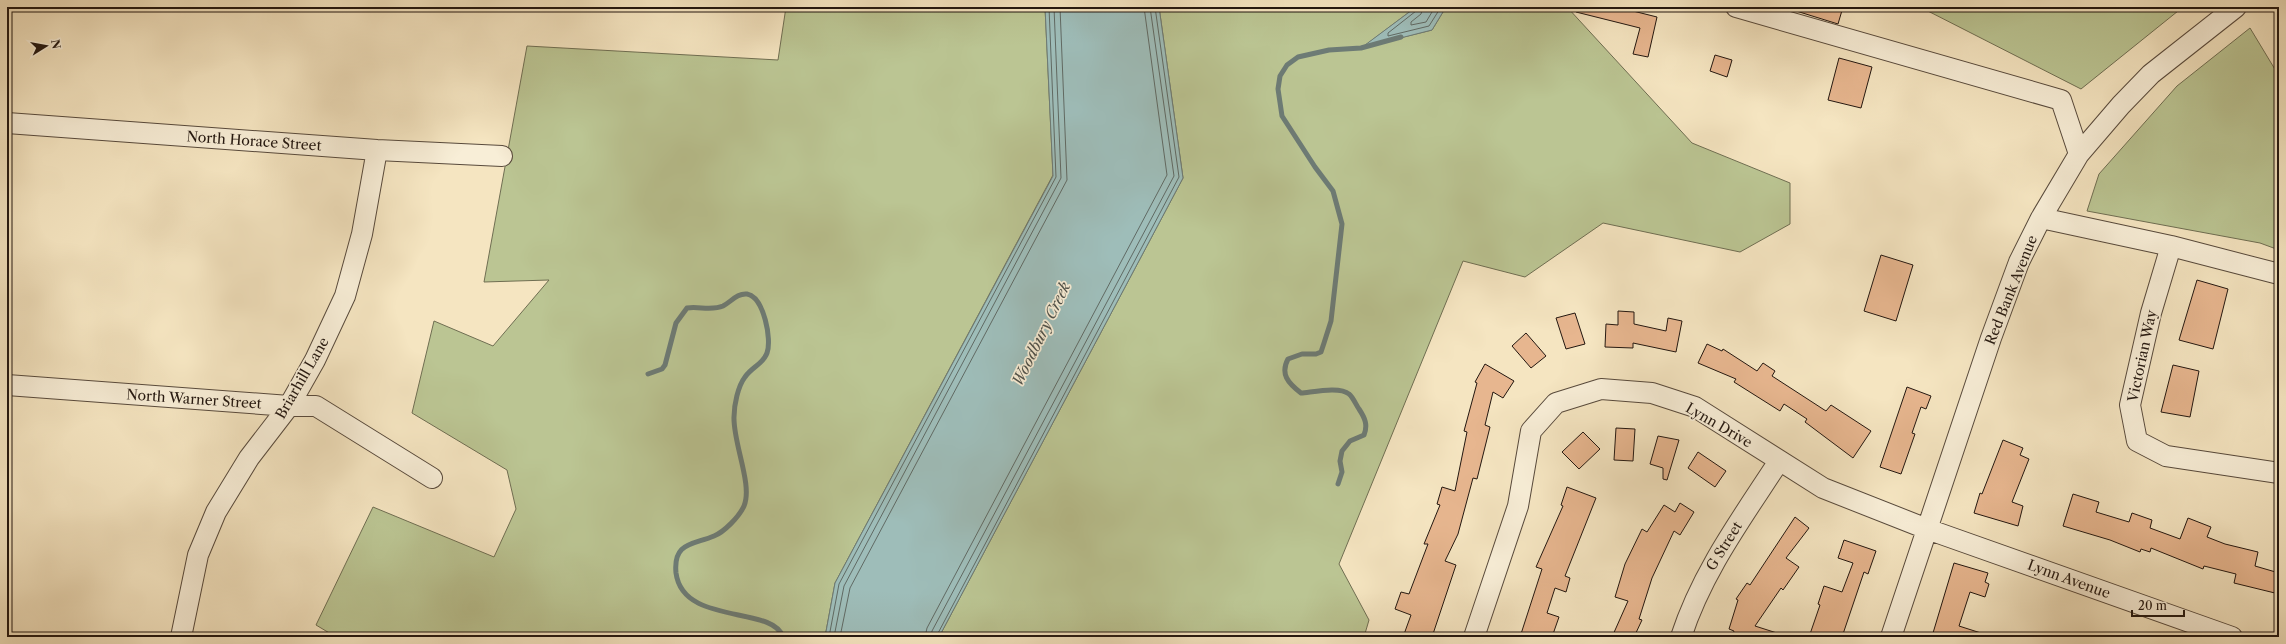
<svg xmlns="http://www.w3.org/2000/svg" width="2286" height="644" font-family="'Libre Caslon Text',serif">
<style>
.green{fill:#bbc593;stroke:#6f6e52}
.water{fill:#9ebdb9;stroke:#6d7b75}
.lines{fill:none;stroke-linecap:round;stroke-linejoin:round}
.shore{stroke:#606a64;stroke-width:1}
.stream{stroke:#6d7b75;stroke-width:5}
.building{fill:#e7b68f;stroke:#231710}
.minor-casing{stroke:#584a3c;stroke-width:22}
.minor{stroke:#f8eed7;stroke-width:20}
.labels{text-anchor:middle;dominant-baseline:central;stroke-width:3.5;stroke-linejoin:round;paint-order:stroke}
.street-label{font-size:14px;fill:#231710;stroke:#f8eed7}
.water-label{font-size:15px;font-style:italic;fill:#4e514b;stroke:#f8eed7}
</style>
<rect width="100%" height="100%" fill="#f5e5c1"/>
<filter id="stains"><feTurbulence type="fractalNoise" baseFrequency=".005" numOctaves="4"/><feColorMatrix values="0 0 0 0 .2 0 0 0 0 .09 0 0 0 0 .02 0 0 0 .5 -.17"/></filter>
<radialGradient id="worn" r=".72"><stop offset=".6" stop-color="#630" stop-opacity="0"/><stop offset="1" stop-color="#630" stop-opacity=".3"/></radialGradient>
<!-- green -->
<path class="green" d="M786 7H1045L1053 175 835 583 825 637H336L316 625 373 507 494 557 516 509 507 470 412 413 434 321 493 346 549 280 484 282 527 46 778 60Z
M1159 7H1416L1363 47 1432 30 1446 7H1567L1692 143 1790 183V224L1740 252 1603 223 1525 277 1463 261 1339 564 1369 620 1364 637H939L1183 178Z
M1920 7H2183L2081 89Z
M2250 28 2279 76V250L2260 243 2087 211 2099 174 2177 86Z"/>
<!-- water -->
<path class="water" d="M1045 7H1159L1183 178 939 637H825L835 583 1053 176Z
M1416 7H1446L1432 30 1361 48Z"/>
<g class="lines">
<!-- shore -->
<path class="shore" d="M1418 7 1416 11 1388 33V36L1429 26 1441 7
M1423 7 1421 14 1411 22V25L1426 22 1435 7
M829 637 839 584 1056 177 1049 7
M834 637 844 586 1061 178 1054 7
M840 637 850 588 1067 180 1060 7
M925 637 927 628 1167 175 1144 7
M931 637 932 631 1174 176 1150 7
M936 637 1179 177 1155 7"/>
<!-- stream -->
<path class="stream" d="M648 374 662 369 665 365 676 323 687 308C698 306 712 311 723 306 731 302 737 293 747 294 764 297 772 340 767 353 763 364 752 367 745 377 738 386 734 405 734 417 733 443 753 485 744 506 739 517 724 532 714 536 693 545 673 542 676 573 683 626 773 605 783 637
M1338 484 1342 472 1340 461 1342 451 1350 441 1364 435C1368 425 1365 418 1359 409 1356 405 1353 397 1349 394 1340 386 1313 392 1301 393 1288 383 1280 374 1288 359L1302 354H1316L1321 352 1324 343 1331 321 1342 224 1333 191 1315 167 1282 116 1278 89 1280 76 1287 65 1298 57 1329 50 1361 48 1401 37"/>
</g>
<!-- building -->
<path class="building" d="M1576 7H1617L1657 17 1648 57 1633 54 1640 28 1576 12Z
M1793 7H1843L1838 24 1793 10Z
M1715 55 1732 60 1727 77 1710 71Z
M1839 58 1872 67 1861 108 1828 100Z
M1881 255 1913 265 1896 321 1864 311Z
M2197 280 2228 289 2213 349 2179 340Z
M1618 311 1634 312V324L1666 331 1668 318 1682 321 1676 352 1633 343V348L1605 347 1606 324 1618 325Z
M1575 313 1585 344 1566 349 1556 318Z
M1526 333 1546 356 1531 368 1512 346Z
M1707 344 1722 351 1723 349 1757 371 1763 363 1775 371 1772 376 1826 411 1831 405 1871 431 1853 458 1805 422 1807 419 1784 404 1780 411 1734 382 1736 379 1698 363Z
M1485 364 1514 381 1503 398 1493 392 1485 425 1490 427 1477 479 1473 478 1458 534 1445 561 1456 565 1432 637H1403L1411 615 1395 609 1401 592 1409 594 1428 544H1424L1440 505 1437 504 1442 487 1455 491 1467 432 1464 431 1477 383 1475 382Z
M2173 365 2199 371 2190 417 2161 412Z
M1907 387 1931 396 1926 409 1921 407 1912 433 1915 434 1901 474 1880 467Z
M1616 428 1635 429 1633 461 1614 460Z
M1583 432 1600 449 1579 469 1562 452Z
M1658 436 1679 440 1667 480 1663 479V468L1650 464Z
M2003 440 2023 448 2020 455 2029 459 2012 502 2023 506 2018 526 1974 513 1980 493 1982 494Z
M1698 452 1726 471 1715 487 1688 468Z
M1567 487 1596 498 1565 576 1570 578 1566 592 1555 588 1547 613 1559 617 1552 637H1520L1542 569 1536 567 1563 506 1561 505Z
M2073 494 2099 502 2096 512 2129 522 2132 513 2152 520 2150 528 2180 539 2188 518 2211 527 2207 537 2225 544 2258 552 2255 566 2279 573V594L2234 583 2236 574 2204 566 2203 569 2151 548 2150 552 2141 549 2140 552 2110 540 2063 526Z
M1680 503 1694 512 1680 535 1674 531 1652 578 1639 619 1642 620 1634 637H1612L1628 601 1615 597 1625 564 1642 529 1647 532 1664 505 1675 512Z
M1795 517 1809 528 1786 558 1799 567 1783 590 1781 588 1755 626 1780 634 1779 637H1732L1734 631 1729 629 1738 600 1736 599 1747 583 1750 585Z
M1844 540 1876 551 1868 574 1864 572 1842 637H1809L1820 605 1818 604 1824 586 1842 592 1853 563 1838 558Z
M1954 563 1988 573 1985 582 1989 584 1985 597 1970 592 1959 626 1984 634 1983 637H1946L1933 633Z"/>
<g class="lines">
<defs>
<path id="minor" d="M1736 7 2061 100 2079 154
M7 123 377 150 502 156
M2041 218 2171 246 2279 274
M2171 246 2151 313 2130 405 2137 441 2166 456 2279 473
M7 385 289 406H316L432 478
M181 637 198 555 216 512 249 458 289 406 315 360 345 296 362 234 377 150
M1474 637 1518 506 1531 431 1556 403 1601 389 1652 393 1695 407 1823 488 1927 529 2232 637
M1681 637C1702 572 1742 518 1779 461
M1891 637 1991 338 2019 262 2041 218 2079 154 2121 105 2151 74 2236 7"/>
</defs>
<!-- minor casing -->
<use href="#minor" class="minor-casing"/>
<!-- minor -->
<use href="#minor" class="minor"/>
</g>
<g class="labels">
<!-- street labels -->
<g class="street-label">
<text transform="translate(254 141) rotate(4)">North Horace Street</text>
<text transform="translate(2011 290) rotate(-68)">Red Bank Avenue</text>
<text transform="translate(2142 356) rotate(-78)">Victorian Way</text>
<text transform="translate(302 378) rotate(-60)">Briarhill Lane</text>
<text transform="translate(194 399) rotate(4)">North Warner Street</text>
<text transform="translate(1719 425) rotate(30)">Lynn Drive</text>
<text transform="translate(1724 546) rotate(-58)">G Street</text>
<text transform="translate(2069 579) rotate(20)">Lynn Avenue</text>
</g>
<!-- water labels -->
<g class="water-label">
<text transform="translate(1041 334) rotate(-64)">Woodbury Creek</text>
</g>
</g>
<!-- margin -->
<rect width="2286" height="644" fill="none" stroke="#f5e5c1" stroke-width="24"/>
<rect x="8" y="8" width="2270" height="628" fill="none" stroke="#231710" stroke-width="2"/>
<rect x="12" y="12" width="2262" height="620" fill="none" stroke="#231710"/>
<!-- north arrow -->
<g transform="translate(46 46) rotate(79)" stroke="#f8eed7" stroke-width="3" paint-order="stroke">
<path d="M0-3L7 15L0 10L-7 15Z" fill="#231710"/>
<text y="-6" font-size="11" font-weight="bold" text-anchor="middle" fill="#231710">N</text>
</g>
<!-- scale -->
<path d="M2132 610v6h52v-6" fill="none" stroke="#231710" stroke-width="2"/>
<text x="2138" y="610" font-size="12" fill="#231710" stroke="#f8eed7" stroke-width="3" paint-order="stroke">20 m</text>
<rect width="100%" height="100%" filter="url(#stains)"/>
<rect width="100%" height="100%" fill="url(#worn)"/>
</svg>
